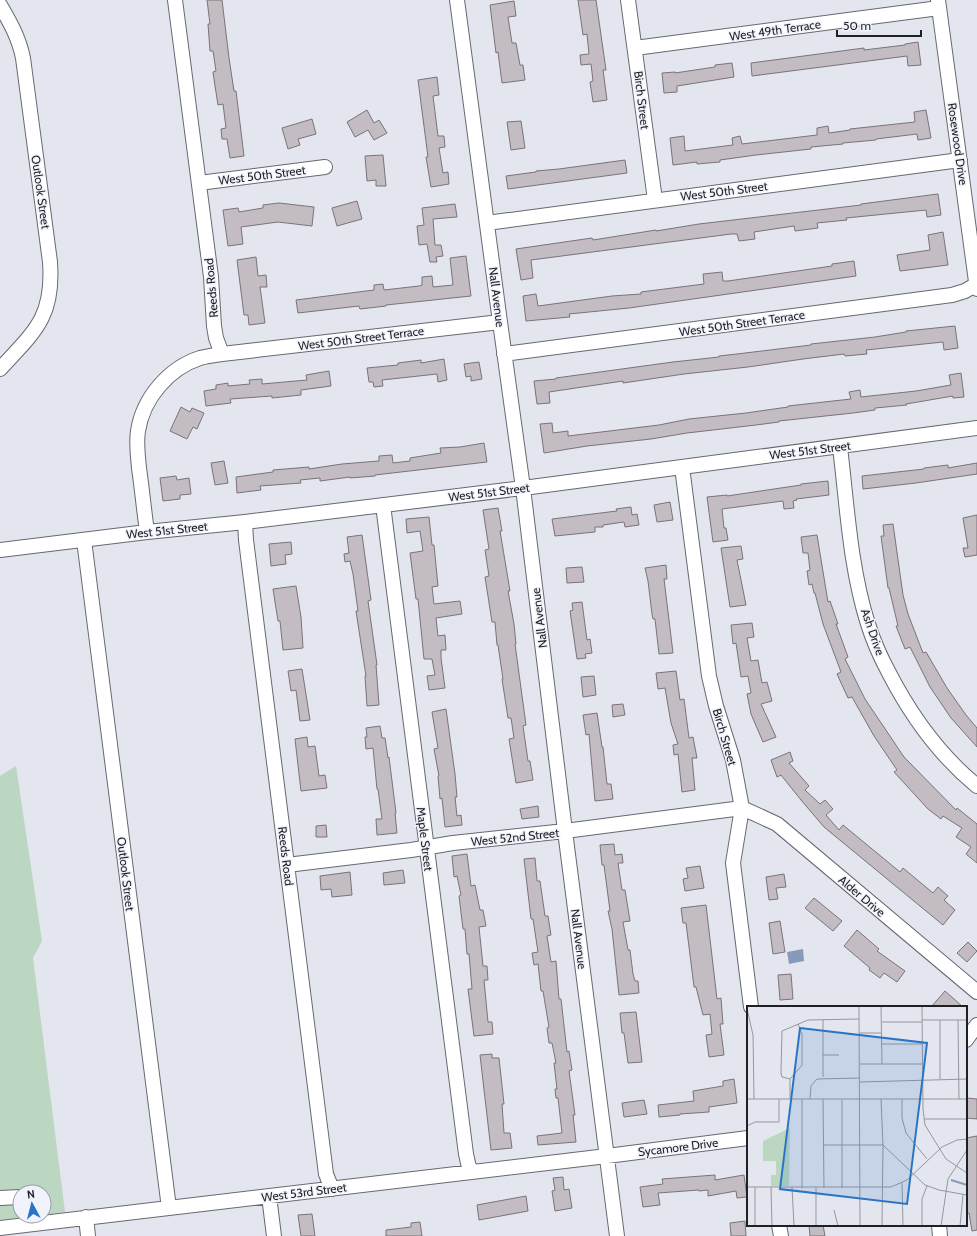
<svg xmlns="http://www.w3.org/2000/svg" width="977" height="1236" font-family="Cabin,sans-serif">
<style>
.green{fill:#bbd6c1}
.water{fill:#879abb}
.building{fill:#c4bcc3;stroke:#7a7379}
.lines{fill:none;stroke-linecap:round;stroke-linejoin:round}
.minor-casing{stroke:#666970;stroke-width:16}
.minor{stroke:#fff;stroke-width:14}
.labels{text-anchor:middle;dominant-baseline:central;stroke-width:3;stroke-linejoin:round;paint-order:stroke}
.street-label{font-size:12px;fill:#1f2023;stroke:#f0f3fc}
.inset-river{fill:none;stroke:#879abb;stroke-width:2}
.inset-road{fill:none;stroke:#95979d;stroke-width:1}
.view{fill:#2a74c4;fill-opacity:0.15;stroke:#2a74c4;stroke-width:2}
.inset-edge{fill:none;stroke:#1f2023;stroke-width:2}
</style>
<rect width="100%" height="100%" fill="#e3e6ef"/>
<!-- green -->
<path class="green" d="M16 766 42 941 33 958 65 1212 44 1215V1192H20V1216H31L0 1220V776Z"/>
<!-- water -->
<path class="water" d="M803 949 804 961 789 964 787 952Z"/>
<!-- building -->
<path class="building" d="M207 0H222L229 58 234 91H236L244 156 230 158 227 139H222L221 129 226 128 223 104 218 105 215 86 213 72 216 71 213 51H210L208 24H210Z
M578 0H596L606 70H603L607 100 593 102 590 82 593 81 591 64 581 65 580 55 589 54 587 34 583 35Z
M514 1 516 16 508 17 512 43H516L520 65H523L525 80 502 83 498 52 496 53 490 5Z
M918 42 921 65 908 66 907 56 752 76 751 63 864 48V50L905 45V44Z
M732 63 734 77 677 86V92L664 93 662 73 675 72V73L715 67V65Z
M437 77 439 95 433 96 438 136H444L445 147 439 148 443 173 448 172 449 184 431 187 426 157H428L418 80Z
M367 110 374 123 379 120 387 133 374 140 368 130 355 137 347 122Z
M926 110 931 138 918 140 917 134 876 139V140L843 143V144L811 147V149L756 155 720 160V162L697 164V162L673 165 670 138 684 136 685 151 733 145 732 138 740 136 742 144 817 135V128L828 126 829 133 850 130V129L915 122 914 112Z
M312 119 316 134 298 139 300 145 288 149 282 128Z
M521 121 525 148 511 150 507 122Z
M383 155 386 186H376V180L367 181 365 156Z
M625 160 627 173 508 189 506 176 536 172V171L559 169Z
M938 194 941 215 927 217 926 210 846 218 847 220 817 223 818 228 795 231 794 226 754 232 755 239 739 241 737 234H731L531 260 533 278 521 280 516 249 592 238 593 240 656 230V231L699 224 861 205V204Z
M357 201 362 219 337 226 332 208Z
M279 203 314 207 312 226 278 222 241 227 243 244 228 246 223 210 238 208 239 212 263 208V205Z
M455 204 457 217 433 219 435 245H441L443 256 436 257 437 262H430L427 244 419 245 417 226 424 225 422 208Z
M943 232 948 265 900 271 897 255 930 250 928 235Z
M466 256 471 296 386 305V306L360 309 359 306 298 313 296 300 374 290V285L383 284 384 290 419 286 422 285V277L432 276 433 287 453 285 450 258Z
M256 257 258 276 266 275 267 287H260L265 323 249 325 248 315H244L237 260Z
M854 261 856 276 629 308 569 314 570 317 526 321 523 296 536 294 538 306 612 296 641 294V292L704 284 703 274 722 272 723 281H728L832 266V264Z
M955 326 958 348 944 350 943 342 866 350 867 354 845 356 844 354 803 359 748 367 684 374 623 383V381L549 392 550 403 537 404 534 381 556 379V378L673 362 719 357V356L737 354 811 345V344L875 337 906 332V331Z
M444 359 447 380 438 382 437 374 382 380 383 386 374 387 373 382H369L367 368 398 365V363L421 360V363Z
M479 362 482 379 471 381V376L466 377 464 364Z
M329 371 331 386 301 390V395L272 398V396L230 399 231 403 206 406 204 391 216 389V385L228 383V386L250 384 249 380 262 379V384L307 380 306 375Z
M961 373 964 397 953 398V396L906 404 907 405 875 408V410L853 413 779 421V422L756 425 687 433 651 439 587 446 544 453 540 424 552 423 553 433 568 431V436L659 425 689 419 746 413 788 407V406L851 399 849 392 860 390 861 397 916 391 951 385 949 375Z
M181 407 190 412 192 408 204 413 197 429 193 427 187 439 170 431Z
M484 443 487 462 375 475V476L350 478V477L320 481V478L300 480 301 483 260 486 261 490 237 493 236 477 273 472V470L309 467V469L342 464 379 461V456L392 455 393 463 410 461V458L441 453 440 448 460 447Z
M224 461 228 483 215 485 211 463Z
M977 463V474L916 483 863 489 862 476 924 469V468L948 465V468Z
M176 476 177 480 189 478 191 494 180 495V499L163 501 160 478Z
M828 481 829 495 796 499 797 500 793 501 794 508 784 509 783 501 722 509 724 528H726L728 540 713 542 707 497 727 495V496L801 485V484Z
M670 502 673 520 657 522 654 505Z
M631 507 632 515 637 514 639 525 625 527 624 522 603 525V527H595V532L555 536 552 519 617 511 616 509Z
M498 508 502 531H500L510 591H508L514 624 516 644H515L526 725 523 726 528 761H530L533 780 516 783 509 739 514 738 511 718H508L502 679H503L498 645H497L495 622H492L485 577 489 576 485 550 489 549 483 510Z
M977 515V555L965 557 963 548H968L963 518Z
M429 517 432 545H434L438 586 432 587 434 604 460 601 462 614 436 618 438 636 445 635 446 650H441V658L445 688 429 690 427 676 435 675 432 659H424L418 599H416L410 553 423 551 420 531 407 533 406 519Z
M893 524 903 595 908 614 923 653 926 652 947 688 966 715 977 728V747L951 718 930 687 910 647 905 649 896 626H898L889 588H888L881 536H884L883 525Z
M362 535 371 600 368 601 377 665H376L379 705 367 706 365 676H366L356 611H358L353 574 350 561 345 562 344 554 349 553 347 537Z
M817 535 828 602 830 601 838 624H836L848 657 845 659 865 699 904 757 956 810 957 808 977 824V863L966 854 971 847 956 837 962 828 943 816 941 819 928 809 894 772 897 770 874 736 852 697 848 698 837 674 841 672 823 624 815 593H814L812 584 809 585 807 571 810 570 808 553H803L801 537Z
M291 542 292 554 285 555 286 564 271 566 269 544Z
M741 546 743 559 737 560 746 605 730 607 721 548Z
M666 565 667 579H664L673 653 659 654 655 619H653L652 614 648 581 645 568Z
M582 567 584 582 567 583 566 568Z
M296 586 301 617 303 648 283 650 280 621H278L273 589Z
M582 602 587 640 590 639 592 653 585 654 586 658 577 659 570 611 573 610 572 603Z
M752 623 754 637 747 638 751 661 758 660 762 683 767 682 772 701 761 704 776 737 763 742 751 714 747 694 751 693 748 676 741 677 736 643 733 644 731 625Z
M302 669 310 720 300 721 296 690 291 691 288 671Z
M676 671 680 700 684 699 689 738 693 737 697 758H692L695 790 682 792 678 754 674 755 673 745 678 744 671 723 665 688 658 689 656 673Z
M594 676 596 695 583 697 581 677Z
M623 704 625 715 613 717 612 705Z
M446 709 455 774 457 797H455L457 816 461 815 462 825 445 827 442 798 440 799 438 776H439L434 749 438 748 432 712Z
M597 713 602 747H603L607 784H611L613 799 595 801 589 734 586 735 583 715Z
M380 726 382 738H385L388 758 389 757 396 813H395L397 833 377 835 376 819H382L378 789H377L373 748 366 749 365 737H367L366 728Z
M307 737 308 747 315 746 319 776 325 775 327 788 301 791 295 739Z
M790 752 793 761 789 763 809 786 805 790 820 804 825 800 833 809 826 815 839 830 843 825 900 872 903 868 933 893 938 887 948 896 944 900 955 910 943 925 824 827 801 800 781 775 777 777 771 760Z
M538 806 539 817 522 819 520 809Z
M326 825 327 837H316V826Z
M614 844 615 855 622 854 623 863H618L622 890H625L630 921 623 922 628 950H630L633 974 635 981H638L639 993 619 995 612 929 608 911H610L604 865H602L600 845Z
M467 854 471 886 475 885 480 910H483L486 926 479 927 483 966H487L488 980H484L488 1022H492L493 1034 474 1036 468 989H472L469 954H467L465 929H463L459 896 461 895 457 876 454 877 452 856Z
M535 858 537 881H540L545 916H548L551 935 547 936 551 962 556 961 559 999H561L567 1052 569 1051 572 1070 569 1071 575 1115H573L576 1142 538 1145 537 1136 562 1133 558 1098H556L555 1089H557L554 1063H556L552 1043H549L547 1028 549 1027 543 991H541L538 964 534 965 532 953 538 952 533 919H531L524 859Z
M700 866 704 888 685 891 683 879 688 878 686 868Z
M403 870 405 883 384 885 383 873Z
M350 872 352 895 332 897 331 889 321 890 320 876Z
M784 874 786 887 776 888 778 899 769 900 766 877Z
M814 898 842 921 833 931 805 908Z
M706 905 717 999 721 998 723 1024H720L724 1055 709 1057 706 1035 712 1034 710 1014 703 1015 696 987H694L686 923H683L681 908Z
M780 921 785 952 773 954 769 923Z
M857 930 879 949 877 951 905 971 897 982 884 973 880 978 869 970 870 968 844 946Z
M968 942 977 951 967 962 957 953Z
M791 974 793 999 780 1000 778 975Z
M945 991 963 1007H931Z
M636 1012 642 1062 628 1063 624 1033H622L620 1013Z
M492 1054V1058H499L504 1104H502L504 1133H510L512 1148 491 1150 480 1055Z
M734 1079 737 1103 709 1107V1112L680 1114V1115L659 1117 658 1105 694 1101 693 1091 723 1086V1081Z
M966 1098 977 1099V1119L966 1118Z
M644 1100 647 1114 624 1117 622 1103Z
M977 1136V1230L972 1231 969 1213 966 1214V1138Z
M715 1175V1180L744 1175 747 1197 737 1198 736 1191 708 1196V1190L699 1191V1190L658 1193 660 1205 643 1207 640 1187 663 1184 662 1179Z
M563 1177 564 1190 569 1189 572 1208 555 1211 552 1191 555 1190 553 1178Z
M526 1196 528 1211 479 1220 477 1205Z
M312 1214 315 1236H301L298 1215Z
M745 1221 746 1236H731L730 1223Z
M420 1222 422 1236H386V1230L411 1227V1223Z
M809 1225H823L825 1236H810Z"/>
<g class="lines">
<defs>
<path id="minor" d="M175 0 211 277 214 326 216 338 222 354
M457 0 500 322 523 488 565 831 617 1236
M628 0 655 200
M938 0 977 289
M0 5C10 22 19 38 23 58L50 262C54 317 35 331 0 369
M635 48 939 8
M199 183 325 167
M487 223 960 160
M504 354 952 295 965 291 977 284
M840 447C847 505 850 567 868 624 873 640 880 656 888 671 911 716 938 754 977 786
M682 467 709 676 716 706 733 760 742 808 733 863 751 1007
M383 505 466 1154 470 1172
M245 522 246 540 326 1174 332 1189
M147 532C144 510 142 489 139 468 138 456 136 443 138 431 143 398 169 368 200 358 207 356 215 355 222 354L500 322
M84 540 169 1208
M0 550 147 532 245 522 531 487 977 428
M287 865 411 850 453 843 565 831 742 808 777 824 977 992
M966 1040 977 1025
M269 1196 274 1236
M0 1198 20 1197
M86 1217 88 1236
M779 1225 781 1236
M939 1225 940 1236
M0 1228 607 1156 748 1138"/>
</defs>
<!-- minor casing -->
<use href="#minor" class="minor-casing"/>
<!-- minor -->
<use href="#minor" class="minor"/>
</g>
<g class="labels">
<!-- street labels -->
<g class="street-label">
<text transform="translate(775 30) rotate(-8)">West 49th Terrace</text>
<text transform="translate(642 100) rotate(83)">Birch Street</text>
<text transform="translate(958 144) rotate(82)">Rosewood Drive</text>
<text transform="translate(262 175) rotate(-7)">West 50th Street</text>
<text transform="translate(724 191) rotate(-7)">West 50th Street</text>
<text transform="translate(41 192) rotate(82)">Outlook Street</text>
<text transform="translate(211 288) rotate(-95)">Reeds Road</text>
<text transform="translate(497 297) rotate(83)">Nall Avenue</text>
<text transform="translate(742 323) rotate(-8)">West 50th Street Terrace</text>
<text transform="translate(361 338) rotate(-7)">West 50th Street Terrace</text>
<text transform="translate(810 450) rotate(-7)">West 51st Street</text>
<text transform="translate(489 492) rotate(-7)">West 51st Street</text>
<text transform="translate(167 530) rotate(-6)">West 51st Street</text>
<text transform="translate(539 618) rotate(-97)">Nall Avenue</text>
<text transform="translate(873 632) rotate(71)">Ash Drive</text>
<text transform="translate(725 737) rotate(74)">Birch Street</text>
<text transform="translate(515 837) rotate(-6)">West 52nd Street</text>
<text transform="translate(425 839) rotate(83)">Maple Street</text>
<text transform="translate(286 856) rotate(83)">Reeds Road</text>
<text transform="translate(126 874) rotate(83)">Outlook Street</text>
<text transform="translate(862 896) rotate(40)">Alder Drive</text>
<text transform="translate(579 939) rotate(83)">Nall Avenue</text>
<text transform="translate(678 1147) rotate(-7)">Sycamore Drive</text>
<text transform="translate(304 1192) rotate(-7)">West 53rd Street</text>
</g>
</g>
<!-- overview -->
<g transform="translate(747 1006)">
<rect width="220" height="220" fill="#e3e6ef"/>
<path d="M43 122 42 180H24V169H29V155H16V135Z" fill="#bbd6c1"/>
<path class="inset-river" d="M204 174 220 179"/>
<path class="inset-road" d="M112 0 113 220M134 0 135 58M175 1 176 103 178 119 199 153 220 167M0 3 6 29 7 93M76 14V71M175 14H220M193 14V73M211 14 212 93M135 16H175M112 27H134M135 38H175M76 49H92M113 58H175M43 73 35 71 34 67 35 25 61 14 112 13M113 76 220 73M0 93H220M43 93V73L55 59V28L51 18M55 93V182M63 93 64 80 70 73 113 72M76 93 77 182M134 93 136 139 135 220M155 93V112L159 127 180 153M95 94V182M177 113H220M0 120 8 116H32V93M76 139H136L178 179 192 184 220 189M155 177 156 220M0 181H144L160 174 195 141 210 134 220 133M8 181V220M24 181 25 220M45 181 47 220M69 182V220M87 204 91 220M175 220V193L180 180M194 220 201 173 220 144M213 220 216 189"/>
<path class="view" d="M53 22 180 37 160 198 33 183Z"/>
<rect width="220" height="220" class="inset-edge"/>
</g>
<!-- north arrow -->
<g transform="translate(32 1204) rotate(353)"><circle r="19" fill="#f0f3fc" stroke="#9c9fa5"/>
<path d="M0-3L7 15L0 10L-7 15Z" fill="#2a74c4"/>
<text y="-6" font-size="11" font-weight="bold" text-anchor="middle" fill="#1f2023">N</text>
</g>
<!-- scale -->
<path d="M837 30v6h84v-6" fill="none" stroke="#1f2023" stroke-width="2"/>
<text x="843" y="30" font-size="12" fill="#1f2023" stroke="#f0f3fc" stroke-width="3" paint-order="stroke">50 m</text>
</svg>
